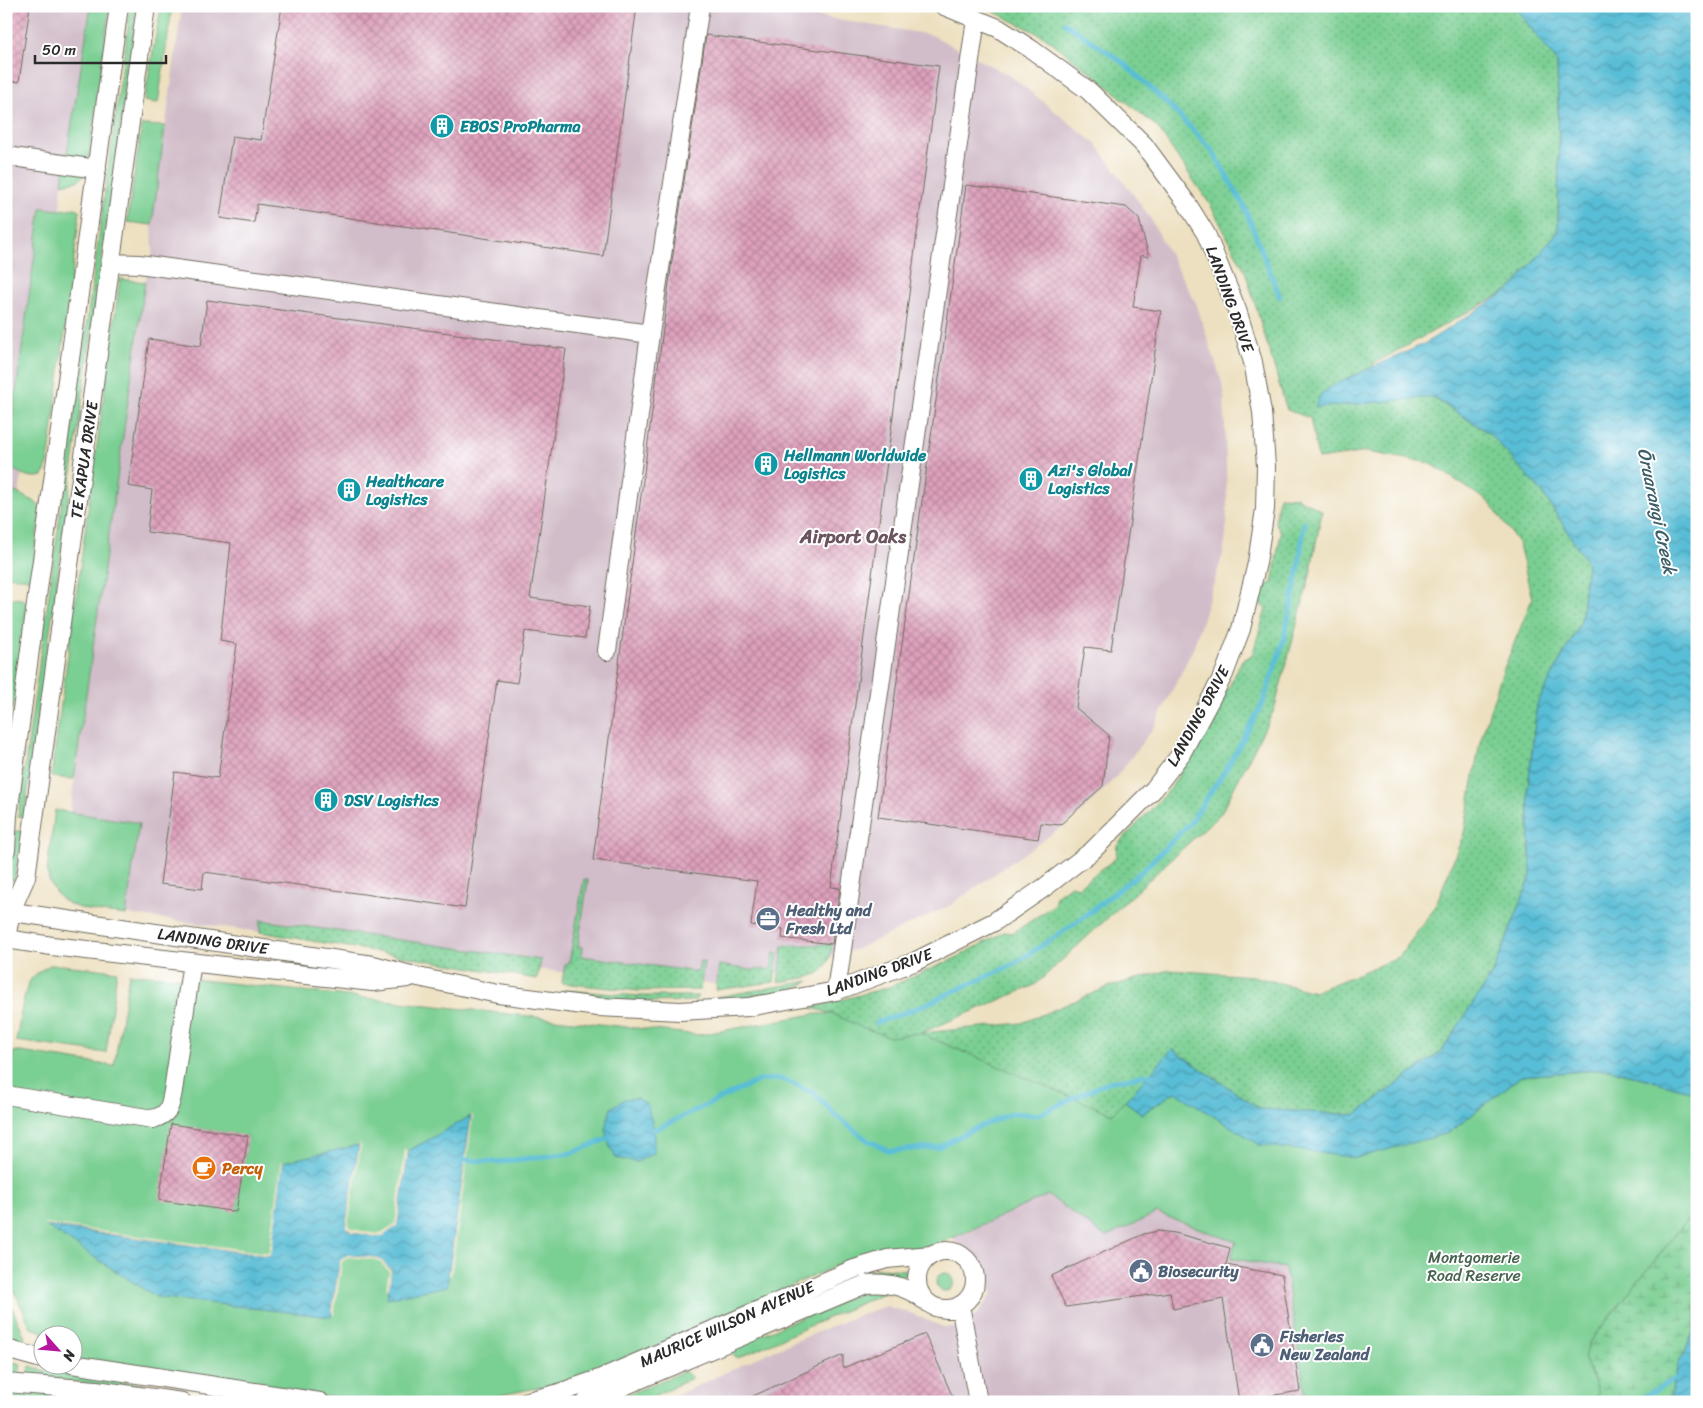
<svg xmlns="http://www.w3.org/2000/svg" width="1703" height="1408" font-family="Sriracha,sans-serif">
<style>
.industrial{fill:#d1bdc9}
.grass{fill:url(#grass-dots);stroke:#527d5f}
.wetland{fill:url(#wetland-marsh);stroke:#527d5f}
.green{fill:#7acf93;stroke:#527d5f}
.water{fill:url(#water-waves);stroke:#427480}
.pier{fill:#ede0c0}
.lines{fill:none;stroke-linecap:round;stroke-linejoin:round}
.stream{stroke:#58bdd6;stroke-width:5}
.building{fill:url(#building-cross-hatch)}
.minor-casing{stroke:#6f6a5f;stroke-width:20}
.minor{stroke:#fff;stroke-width:18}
.labels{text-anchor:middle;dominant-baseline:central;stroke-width:4;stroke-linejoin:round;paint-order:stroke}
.culture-label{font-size:16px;font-weight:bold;fill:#0d838f;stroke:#fff;text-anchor:start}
.street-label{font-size:16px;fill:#2b2b2b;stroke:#fff}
.service-label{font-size:16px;font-weight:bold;fill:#4e5e75;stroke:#fff;text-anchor:start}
.food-label{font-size:16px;font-weight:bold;fill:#c56008;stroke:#fff;text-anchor:start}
.park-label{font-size:16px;fill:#47644f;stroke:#fff}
.water-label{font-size:18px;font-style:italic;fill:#3b5e67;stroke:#fff}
.quarter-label{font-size:19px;font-weight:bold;fill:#6a545e;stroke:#fff}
</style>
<defs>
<pattern id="grass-dots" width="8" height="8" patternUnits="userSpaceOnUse" patternTransform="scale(1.25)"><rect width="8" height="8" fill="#7acf93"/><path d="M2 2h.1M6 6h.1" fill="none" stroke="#64a878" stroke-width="1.8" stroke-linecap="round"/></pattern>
<pattern id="wetland-marsh" width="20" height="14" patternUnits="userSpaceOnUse" patternTransform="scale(1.25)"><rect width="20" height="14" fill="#7acf93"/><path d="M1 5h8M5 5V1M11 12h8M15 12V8" fill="none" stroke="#64a878"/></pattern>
<pattern id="water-waves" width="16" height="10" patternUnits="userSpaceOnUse" patternTransform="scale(1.25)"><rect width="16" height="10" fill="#58bdd6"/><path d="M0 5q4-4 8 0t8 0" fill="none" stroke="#499aae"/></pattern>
<pattern id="building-cross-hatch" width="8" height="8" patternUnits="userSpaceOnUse" patternTransform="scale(1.25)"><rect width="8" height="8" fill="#dea0bc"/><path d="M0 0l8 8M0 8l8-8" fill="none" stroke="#b48399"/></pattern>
</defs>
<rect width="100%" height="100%" fill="#fff"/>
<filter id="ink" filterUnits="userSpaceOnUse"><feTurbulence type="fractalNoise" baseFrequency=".02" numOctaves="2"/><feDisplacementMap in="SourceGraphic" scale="10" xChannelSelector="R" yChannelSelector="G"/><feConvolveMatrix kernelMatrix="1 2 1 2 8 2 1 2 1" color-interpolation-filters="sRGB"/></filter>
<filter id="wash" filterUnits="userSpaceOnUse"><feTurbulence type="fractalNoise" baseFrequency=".0096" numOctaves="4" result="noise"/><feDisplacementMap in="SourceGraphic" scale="20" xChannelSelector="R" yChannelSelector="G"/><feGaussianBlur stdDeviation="1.12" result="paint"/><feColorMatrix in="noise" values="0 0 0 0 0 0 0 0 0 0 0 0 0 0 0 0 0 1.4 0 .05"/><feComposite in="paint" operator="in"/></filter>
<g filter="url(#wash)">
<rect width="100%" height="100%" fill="#ede0c0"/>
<!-- industrial -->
<path class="industrial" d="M6 6H91L62 184 60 210 41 208 6 463Z
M182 6H754L932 35 1012 77 1097 145 1149 216 1196 303 1224 389 1227 503 1226 534 1223 554 1193 649 1154 727 1117 776 1076 817 949 906 857 949 784 972 713 984 597 977 74 907 62 901 48 881 47 871 55 810 70 812 145 282 153 251 152 225Z
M6 465 22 475 19 494 6 488Z
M1048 1195 1106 1237 1157 1213 1236 1242 1232 1258 1285 1268 1307 1402H662L774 1350 862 1314 886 1306 910 1313 943 1327H956L976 1315 993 1293 952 1238Z"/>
<!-- grass -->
<path class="grass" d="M982 6H1514L1557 62 1559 145 1558 231 1512 288 1373 364 1376 373 1432 397 1489 433 1542 492 1587 562 1581 622 1537 704 1528 788 1531 876 1494 971 1442 1051 1355 1115 1260 1109 1172 1049 1260 1145 1697 1093 1199 1157 699 1035 748 1029 833 1014 811 1008 889 987 956 958 1004 932 1013 933 1054 905 1056 896 1071 885 1078 887 1116 858 1117 845 1171 788 1217 711 1242 660 1252 656 1266 609 1260 604 1265 586 1272 583 1281 532 1275 522 1279 496 1296 497 1322 511 1310 575 1274 710 1221 813 1035 985 921 1033 1022 1023 1108 987 1169 970 1253 976 1314 992 1399 957 1435 907 1464 833 1480 742 1501 676 1532 599 1519 544 1489 502 1430 463 1367 452 1318 459 1310 418 1287 410 1245 271 1211 206 1157 127 1093 74 1045 37Z
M584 879 588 880 578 946 582 947 581 956 698 972 700 961 704 962 700 990 638 991 562 983 565 964 569 963Z
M260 920 541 960 537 979 260 932Z
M832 944C832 953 827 970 817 974 807 979 789 980 778 982L783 946Z
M774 953 778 954 774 982 716 990 719 965 750 970 771 969Z
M809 981 794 989 717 1001 716 997Z
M563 990 641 996H698L695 1001 643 1002 563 995Z
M1296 1393 1297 1402H1238Z"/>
<!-- wetland -->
<path class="wetland" d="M1687 1220 1697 1227 1696 1326 1678 1365 1669 1402H1589L1598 1394 1584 1357 1590 1341Z"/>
<!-- green -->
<path class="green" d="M91 6H110L89 155 85 175 77 181 62 184Z
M131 6H137L24 817 18 816Z
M161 7 172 8 158 103 144 101Z
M142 125 165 126 152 225 127 222Z
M41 208 60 210 76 208 80 211 48 464 43 476C28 480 18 472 6 465Z
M120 279 145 282 74 779 51 777Z
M6 488 34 501 40 507 33 575 28 579 8 576V570H6Z
M6 598 22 599 27 604 15 698 12 710 8 714H6Z
M55 810 139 823 126 915C92 910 54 913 47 871Z
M15 831H23L14 881 8 879Z
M50 965H62L117 971 106 1053 16 1041C19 1026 23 991 31 979 36 973 43 969 50 965Z
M129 974 166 976 699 1035 814 1014H833L861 1027 890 1037 919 1033 1112 1114 1125 1101 1142 1114 1175 1091 1260 1145 1449 1133 1521 1076 1610 1069 1697 1093V1211L1687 1220 1590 1341 1584 1357 1598 1394 1589 1402H1307L1285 1268 1231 1258 1236 1242 1157 1213 1106 1237 1048 1195 934 1246 883 1250 847 1261 609 1367 547 1386 486 1398 452 1402H366L73 1361 72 1336H42V1354L32 1352 44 1332 31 1328 6 1273V1089L14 1051 114 1066Z
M878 1268 907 1270 908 1273 906 1275H875L863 1278 728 1337 726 1330Z
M936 1282a9 9 0 1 1 18 0a9 9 0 1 1-18 0Z
M877 1292H886L738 1358 726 1350 859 1293Z
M6 1295 25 1337 21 1346 6 1339Z
M1697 1359V1402H1689L1692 1373Z
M6 1360 21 1364 19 1375 6 1374Z
M30 1366 46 1371 173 1389 172 1392 168 1394 28 1376Z
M685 1371 692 1378 641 1402H609Z
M6 1389 128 1402H6Z"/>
<!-- water -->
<path class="water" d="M1514 6H1697V1093L1610 1069 1521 1076 1449 1133 1356 1158 1260 1145 1175 1092 1142 1114 1125 1101 1172 1049 1260 1109 1355 1115 1442 1051 1494 971 1531 876 1528 788 1537 704 1581 622 1587 562 1542 492 1489 433 1433 397 1315 408 1320 395 1335 384 1424 344 1512 288 1558 231 1559 145 1557 62Z
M637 1098 647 1104 654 1130V1153L637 1162 616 1158 609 1145 605 1129 611 1108 625 1099Z
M471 1116 447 1286 387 1298 391 1270 379 1258 347 1255 340 1261 331 1317 156 1297 46 1226 270 1256 283 1162 359 1145 346 1226 352 1232 377 1237 397 1226 408 1151Z
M1697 1311V1359L1692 1373 1689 1402H1669L1678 1365 1696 1326Z"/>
<!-- pier -->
<path class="pier" d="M472 1114 473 1116 451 1277 449 1274Z
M360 1142 361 1145 348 1225 353 1229 377 1234 382 1233 395 1225 405 1150 408 1151 397 1226 383 1236 377 1237 352 1232 346 1226Z
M282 1160 283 1162 271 1256 44 1225 46 1224 269 1253Z
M347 1255 379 1258 391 1270 389 1288 386 1290 389 1271 378 1260 348 1257 342 1262 334 1316 332 1312 340 1261Z"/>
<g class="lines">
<!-- stream -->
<path class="stream" d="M1065 23 1125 64 1170 106 1212 150 1244 206 1280 297
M876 1023 917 1008 1012 965 1076 923 1141 872 1190 823 1228 766 1263 703 1284 639 1299 567 1304 522
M654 1130 760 1080 782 1079 814 1093 834 1114 867 1140 890 1151 938 1147 972 1130 1012 1113 1037 1115 1108 1082 1151 1074
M465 1160 498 1162 572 1153 607 1139
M1634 1402 1679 1377"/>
</g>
<g id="blocks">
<!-- building -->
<path class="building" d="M6 6H30L19 82 6 80Z
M282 6H637L603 256 257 204 254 223 220 218 232 136 261 140Z
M706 35 939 66 831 887 840 888 832 944 782 938 783 929 751 925 757 881 593 860 671 268Z
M966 185 1126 207 1139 219 1149 257 1141 255 1133 307 1161 311 1111 650 1085 647 1076 708 1109 735 1103 786 1060 825 1041 823 1038 839 878 817Z
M207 300 566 349 530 598 590 606 585 638 525 631 517 683 497 680 465 908 204 872 202 889 160 884 175 772 218 778 237 644 220 641 231 543 147 532 152 490 128 486 149 339 201 346Z
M171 1124 248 1136 236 1212 159 1200Z
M1158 1231 1175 1233 1230 1248 1226 1265 1282 1275 1300 1391 1239 1401 1223 1299 1173 1309 1170 1292 1066 1307 1051 1276 1144 1234Z
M925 1334 955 1402H740L843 1355V1368Z"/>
</g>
</g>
<g filter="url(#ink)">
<use href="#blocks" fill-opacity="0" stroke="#6f6a5f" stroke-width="1"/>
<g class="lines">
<defs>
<path id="minor" d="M6 156 97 169
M111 263 139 264 650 334
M607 651 650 334 700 6
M6 850 8 815 38 589 119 6
M6 911 373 965 418 977 498 994 598 1007 680 1011 748 1007 836 991 914 962 994 922 1045 887 1092 851 1154 789 1181 754 1224 674 1241 629 1257 563 1265 509 1266 466 1262 412 1253 362 1237 310 1206 234 1186 202 1144 145 1089 91 1031 49 998 28 944 6
M6 939 11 911 26 877 146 6
M6 939 52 946 250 969 373 982 408 978
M836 991 976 19
M6 1095 153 1119C170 1114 170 1106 173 1091L192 962
M917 1280a29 29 0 1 1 58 0a29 29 0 1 1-58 0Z
M960 1305 978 1402
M6 1349 42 1359
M72 1364 320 1402
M6 1383 96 1390 182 1402
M524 1402 556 1394 599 1379 854 1269 887 1259 931 1255
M586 1402 866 1284C887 1282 908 1287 924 1300"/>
</defs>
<!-- minor casing -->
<use href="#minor" class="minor-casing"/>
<!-- minor -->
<use href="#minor" class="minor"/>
</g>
</g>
<!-- icons -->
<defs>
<symbol id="building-disc" viewBox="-11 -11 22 22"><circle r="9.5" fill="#0f9aa8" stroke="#fff"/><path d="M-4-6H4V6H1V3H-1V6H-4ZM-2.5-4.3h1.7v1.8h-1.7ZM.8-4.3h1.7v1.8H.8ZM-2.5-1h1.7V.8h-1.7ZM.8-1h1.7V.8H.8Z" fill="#fff"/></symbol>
<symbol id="office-disc" viewBox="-11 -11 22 22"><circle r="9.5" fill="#5c6f8a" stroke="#fff"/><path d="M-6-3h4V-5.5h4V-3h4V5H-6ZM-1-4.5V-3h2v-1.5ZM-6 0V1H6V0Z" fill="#fff"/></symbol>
<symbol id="cafe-disc" viewBox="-11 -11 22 22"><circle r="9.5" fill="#e8710a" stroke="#fff"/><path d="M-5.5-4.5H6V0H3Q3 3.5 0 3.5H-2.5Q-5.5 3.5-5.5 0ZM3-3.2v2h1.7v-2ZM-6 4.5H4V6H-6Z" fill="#fff"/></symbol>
<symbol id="civic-disc" viewBox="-11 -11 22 22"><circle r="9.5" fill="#5c6f8a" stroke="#fff"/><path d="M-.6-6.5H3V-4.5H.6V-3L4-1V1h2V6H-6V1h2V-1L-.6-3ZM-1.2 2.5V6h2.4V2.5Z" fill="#fff"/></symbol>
</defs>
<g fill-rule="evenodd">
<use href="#building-disc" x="428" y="112" width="28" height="28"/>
<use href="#building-disc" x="752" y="450" width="28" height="28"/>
<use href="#building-disc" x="1017" y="465" width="28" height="28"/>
<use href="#building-disc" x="335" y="476" width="28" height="28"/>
<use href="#building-disc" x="312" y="786" width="28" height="28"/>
<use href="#office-disc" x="754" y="905" width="28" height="28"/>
<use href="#cafe-disc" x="190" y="1154" width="28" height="28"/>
<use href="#civic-disc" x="1127" y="1257" width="28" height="28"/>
<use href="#civic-disc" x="1248" y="1331" width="28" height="28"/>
</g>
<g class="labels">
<!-- culture labels -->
<g class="culture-label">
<text x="460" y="126">EBOS ProPharma</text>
<text x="784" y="455">Hellmann Worldwide<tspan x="784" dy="18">Logistics</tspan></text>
<text x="1048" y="470">Azi's Global<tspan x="1048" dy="18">Logistics</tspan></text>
<text x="366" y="481">Healthcare<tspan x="366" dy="18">Logistics</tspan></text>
<text x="344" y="800">DSV Logistics</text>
</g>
<!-- street labels -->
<g class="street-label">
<text transform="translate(1230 299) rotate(70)">LANDING DRIVE</text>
<text transform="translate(84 460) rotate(-82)">TE KAPUA DRIVE</text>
<text transform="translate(1198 716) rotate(-61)">LANDING DRIVE</text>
<text transform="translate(213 941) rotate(8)">LANDING DRIVE</text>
<text transform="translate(879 972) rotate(-20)">LANDING DRIVE</text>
<text transform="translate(727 1324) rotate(-24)">MAURICE WILSON AVENUE</text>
</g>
<!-- service labels -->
<g class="service-label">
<text x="786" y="910">Healthy and<tspan x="786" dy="18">Fresh Ltd</tspan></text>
<text x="1158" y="1271">Biosecurity</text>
<text x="1280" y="1336">Fisheries<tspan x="1280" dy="18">New Zealand</tspan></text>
</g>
<!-- food labels -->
<g class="food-label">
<text x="222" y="1168">Percy</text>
</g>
<!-- park labels -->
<g class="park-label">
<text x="1474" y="1257">Montgomerie<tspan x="1474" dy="18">Road Reserve</tspan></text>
</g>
<!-- water labels -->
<g class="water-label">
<text transform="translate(1657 511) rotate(78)">Ōruarangi Creek</text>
</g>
<!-- quarter labels -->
<g class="quarter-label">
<text x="853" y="536">Airport Oaks</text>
</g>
</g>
<!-- margin -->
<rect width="1703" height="1408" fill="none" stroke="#fff" stroke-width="25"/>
<!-- north arrow -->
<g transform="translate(58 1350) rotate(117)"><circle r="24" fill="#ffffff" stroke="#aaaaaa"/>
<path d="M0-4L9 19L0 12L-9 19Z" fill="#b5179e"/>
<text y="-8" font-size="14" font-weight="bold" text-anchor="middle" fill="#2b2b2b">N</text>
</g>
<!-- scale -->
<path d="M35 55v8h131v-8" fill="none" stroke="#2b2b2b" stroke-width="2.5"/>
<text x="42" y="55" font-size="15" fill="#2b2b2b" stroke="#ffffff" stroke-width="4" paint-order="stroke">50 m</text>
</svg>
